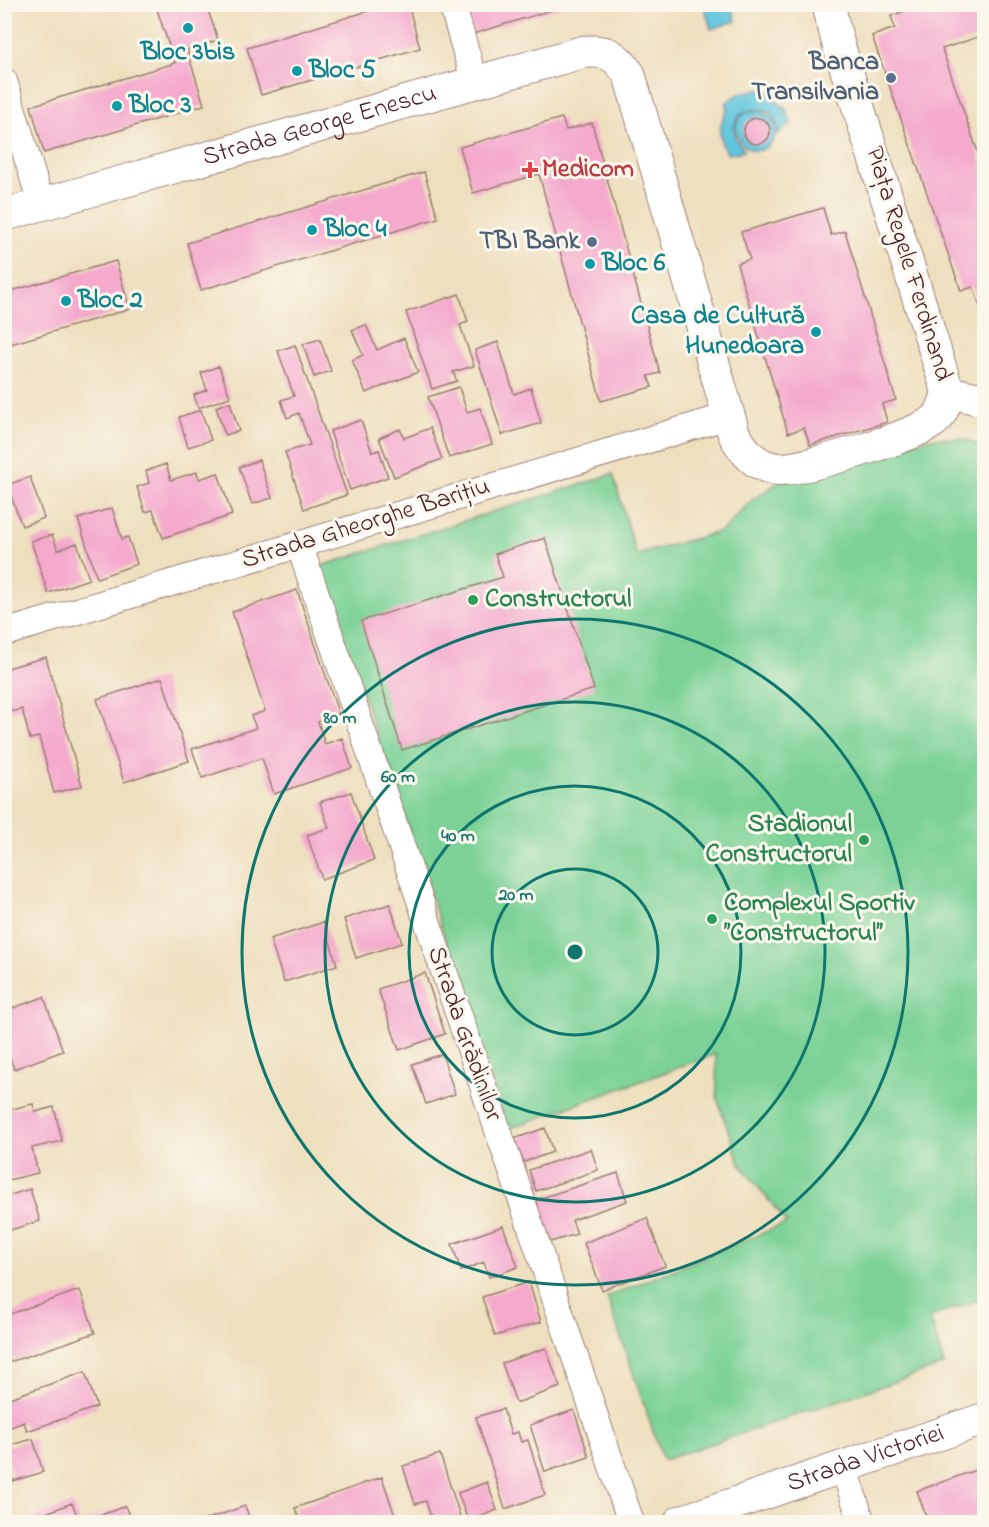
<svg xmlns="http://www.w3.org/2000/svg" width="989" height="1527" font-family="'Indie Flower',sans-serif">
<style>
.green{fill:#7cd296;stroke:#637860;stroke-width:1.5}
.water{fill:#60c6dd;stroke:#557284;stroke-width:1.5;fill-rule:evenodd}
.building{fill:#f4a9cd}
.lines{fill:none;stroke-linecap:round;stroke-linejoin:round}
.minor-casing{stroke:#9c7f74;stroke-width:28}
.tertiary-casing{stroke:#9c7f74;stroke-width:34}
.minor{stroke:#fff;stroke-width:26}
.tertiary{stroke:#fff;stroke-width:32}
.ring{fill:none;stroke:#0f766e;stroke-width:3}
.culture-dot{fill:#0f9aa8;stroke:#fbf7ec;stroke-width:2}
.service-dot{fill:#5c6f8a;stroke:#fbf7ec;stroke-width:2}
.health-dot{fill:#e0444e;stroke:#fbf7ec;stroke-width:2}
.leisure-dot{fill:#2e9e5b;stroke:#fbf7ec;stroke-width:2}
.labels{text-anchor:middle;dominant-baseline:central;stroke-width:6;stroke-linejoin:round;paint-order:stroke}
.culture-label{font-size:26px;font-weight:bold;fill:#0d838f;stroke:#fbf7ec;text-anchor:start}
.service-label{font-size:26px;font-weight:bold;fill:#4e5e75;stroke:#fbf7ec;text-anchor:end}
.street-label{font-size:26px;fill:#4a1f2b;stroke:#fbf7ec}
.health-label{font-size:26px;font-weight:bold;fill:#be3a42;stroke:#fbf7ec;text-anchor:start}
.leisure-label{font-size:26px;font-weight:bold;fill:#27864d;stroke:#fbf7ec;text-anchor:start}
.centre{fill:#0f766e;stroke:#fbf7ec;stroke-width:3}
.ring-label{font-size:18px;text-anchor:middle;font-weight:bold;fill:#0f766e;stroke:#fbf7ec;stroke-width:6;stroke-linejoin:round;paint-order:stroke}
</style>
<rect width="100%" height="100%" fill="#fbf7ec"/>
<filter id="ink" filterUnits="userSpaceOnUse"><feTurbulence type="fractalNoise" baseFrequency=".0167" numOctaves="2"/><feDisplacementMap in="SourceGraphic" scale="12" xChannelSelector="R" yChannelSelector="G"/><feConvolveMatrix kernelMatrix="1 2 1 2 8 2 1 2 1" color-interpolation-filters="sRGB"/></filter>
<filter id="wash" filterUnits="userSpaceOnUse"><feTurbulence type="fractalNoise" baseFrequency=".008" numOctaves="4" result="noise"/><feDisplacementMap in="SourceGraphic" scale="24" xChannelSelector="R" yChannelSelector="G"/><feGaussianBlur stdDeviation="1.35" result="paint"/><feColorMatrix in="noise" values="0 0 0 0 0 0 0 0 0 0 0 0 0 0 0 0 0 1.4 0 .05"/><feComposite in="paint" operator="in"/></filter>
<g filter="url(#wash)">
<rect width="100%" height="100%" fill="#eedfbe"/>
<!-- green -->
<path class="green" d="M931 438 963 439 984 447V1298L930 1317 944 1365 663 1460 607 1297 787 1223 740 1164 717 1098 716 1054 508 1129 394 784 318 567 613 474 636 555 722 531 752 500 785 478Z"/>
<!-- water -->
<path class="water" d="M704 5H731L736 21 711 29Z
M759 90 771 92 769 95 786 109 791 124 778 134V126L771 113C754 104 730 112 735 135 736 142 742 146 744 151L728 154C716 139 719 123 729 107L725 104C736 94 745 91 759 90Z
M757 110C766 112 772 116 775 124 777 131 776 137 772 142 747 172 714 114 757 110ZM754 118 766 121C772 130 771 137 762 143L749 142 744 135 745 126Z"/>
<g id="blocks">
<!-- building -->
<path class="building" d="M155 4H206L218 40 187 50 204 105 44 153 31 106 175 63Z
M391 4H408L420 48 261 95 247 48Z
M464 4H568V5L473 34Z
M924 4H984V35L942 49 984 170V311L982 312 973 287 961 291 872 36 895 28 891 16Z
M744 131a13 13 0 1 1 26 0a13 13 0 1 1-26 0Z
M562 118 566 130 592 123 660 373 648 376 652 387 601 401 539 174 473 193 460 147Z
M424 172 438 218 201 290 187 243Z
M823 208 831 235 845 231 896 400 882 404 887 422 810 445 804 428 788 433 737 264 750 259 741 232Z
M116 261 130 309 4 346V293Z
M459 294 468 322 460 325 474 366 453 372 457 381 432 389 406 312Z
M366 325 377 350 404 338 418 372 366 393 352 360 363 355 352 330Z
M320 339 331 371 314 377 303 344Z
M498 342 514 394 531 388 541 423 502 435 475 350Z
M295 345 347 495 304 509 285 452 310 445 299 413 287 418 281 400 294 396 278 351Z
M219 366 230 397 198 408 194 395 207 390 201 373Z
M459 387 467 412 480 408 492 444 449 458 428 397Z
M230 402 239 431 225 435 216 407Z
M201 410 211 440 188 447 179 417Z
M361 420 372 452 379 450 388 477 350 490 330 431Z
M430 428 442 459 394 477 379 438 400 429 404 438Z
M259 460 272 498 252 504 239 467Z
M166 464 171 480 197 472 199 479 218 473 232 515 163 538 153 510 145 512 137 487 149 483 146 471Z
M30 477 44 518 22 526 7 485Z
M112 508 122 539 128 537 137 564 97 578 78 519Z
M52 535 58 550 77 543 89 579 48 593 31 541Z
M545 538 594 689 402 750 361 621 503 577 495 554Z
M297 590 339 715 318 722 325 744 342 738 352 768 274 794 262 758 202 778 192 749 256 728 251 716 265 711 232 612Z
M46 657 82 786 54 793 39 737 30 739 22 709 11 712 4 688V669Z
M162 678 189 761 124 782 97 699Z
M351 792 374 860 322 879 307 835 329 828 320 802Z
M390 904 402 943 356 958 344 919Z
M324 922 337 965 284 982 270 939Z
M425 973 445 1034 399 1050 378 989Z
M44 997 63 1051 14 1069 4 1042V1011Z
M442 1054 455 1094 426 1104 412 1064Z
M33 1104 35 1112 54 1107 62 1141 32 1148 38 1173 4 1181V1111Z
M545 1128 553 1152 524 1162 514 1139Z
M591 1149 598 1170 536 1191 529 1170Z
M618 1173 627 1201 572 1220 577 1234 550 1242 535 1200Z
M30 1189 40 1221 4 1232V1197Z
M647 1218 665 1266 602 1290 584 1243Z
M503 1226 518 1267 489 1277 484 1262 461 1271 452 1244Z
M529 1282 541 1322 495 1336 482 1297Z
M80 1290 95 1333 4 1364V1316Z
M546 1348 560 1387 516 1403 502 1363Z
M85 1372 97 1407 27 1431 24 1422 6 1429 4 1400Z
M503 1409 511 1434 518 1432 521 1442 528 1440 545 1495 505 1509 476 1417Z
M574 1410 589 1457 545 1472 530 1425Z
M33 1439 43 1472 13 1481 4 1447Z
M440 1454 461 1519 449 1522H432L426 1501 415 1504 403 1466Z
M984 1467V1514L962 1522H928L917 1491Z
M382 1477 397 1522H300L295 1508Z
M487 1482 497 1510 468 1521 458 1493Z
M72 1503 80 1522H23Z
M125 1506 132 1522H83Z
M245 1506 251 1522H199Z"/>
</g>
</g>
<g filter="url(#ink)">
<use href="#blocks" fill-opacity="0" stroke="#9c7f74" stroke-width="1.5"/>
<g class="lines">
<defs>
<path id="minor" d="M452 4 475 83
M4 81 41 204
M299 544 631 1522
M4 633 728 416
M843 1467 862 1522"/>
<g id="tertiary">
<path id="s1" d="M4 215 583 52C607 50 615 54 629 74L734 434C744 452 756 467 778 469 800 471 919 435 935 420 943 413 945 403 948 392L838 43 828 4"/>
<path d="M948 392 984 400"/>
<path id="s2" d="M680 1522 984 1419"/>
</g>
</defs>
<!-- minor casing -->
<use href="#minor" class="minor-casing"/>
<!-- tertiary casing -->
<use href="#tertiary" class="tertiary-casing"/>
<!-- minor -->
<use href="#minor" class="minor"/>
<!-- tertiary -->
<use href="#tertiary" class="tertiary"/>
</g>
</g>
<!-- distance rings -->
<g class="ring">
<circle cx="575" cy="952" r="83"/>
<circle cx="575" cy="952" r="166"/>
<circle cx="575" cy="952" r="250"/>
<circle cx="575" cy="952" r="333"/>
</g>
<!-- markers -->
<g class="culture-dot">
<circle cx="188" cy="28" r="6"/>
<circle cx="297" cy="71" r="6"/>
<circle cx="117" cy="106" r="6"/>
<circle cx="312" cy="230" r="6"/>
<circle cx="590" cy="264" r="6"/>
<circle cx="66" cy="301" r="6"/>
<circle cx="816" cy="332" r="6"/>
</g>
<g class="service-dot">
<circle cx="891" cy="78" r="6"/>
<circle cx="592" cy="242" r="6"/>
</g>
<path class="health-dot" d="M527 161h6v6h6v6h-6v6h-6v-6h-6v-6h6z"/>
<g class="leisure-dot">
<circle cx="473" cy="600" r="6"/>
<circle cx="864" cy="840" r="6"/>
<circle cx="712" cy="919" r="6"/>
</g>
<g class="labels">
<!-- culture labels -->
<g class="culture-label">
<text x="188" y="53" text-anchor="middle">Bloc 3bis</text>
<text x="309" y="71">Bloc 5</text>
<text x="129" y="106">Bloc 3</text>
<text x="324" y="230">Bloc 4</text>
<text x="602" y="264">Bloc 6</text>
<text x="78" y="301">Bloc 2</text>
<text x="804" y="317" text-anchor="end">Casa de Cultură<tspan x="804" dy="30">Hunedoara</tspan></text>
</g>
<!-- service labels -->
<g class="service-label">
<text x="879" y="63">Banca<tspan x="879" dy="30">Transilvania</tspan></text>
<text x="580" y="242">TBI Bank</text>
</g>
<!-- street labels -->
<g class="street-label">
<text stroke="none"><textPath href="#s1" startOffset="328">Strada George Enescu</textPath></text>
<text transform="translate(908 264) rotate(73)">Piața Regele Ferdinand</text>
<text transform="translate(366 524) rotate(-17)">Strada Gheorghe Barițiu</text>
<text transform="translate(464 1034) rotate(71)">Strada Grădinilor</text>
<text stroke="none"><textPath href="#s2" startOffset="196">Strada Victoriei</textPath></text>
</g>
<!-- health labels -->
<g class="health-label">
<text x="542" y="170">Medicom</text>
</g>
<!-- leisure labels -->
<g class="leisure-label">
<text x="485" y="600">Constructorul</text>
<text x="852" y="825" text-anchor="end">Stadionul<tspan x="852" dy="30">Constructorul</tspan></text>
<text x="724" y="904">Complexul Sportiv<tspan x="724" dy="30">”Constructorul”</tspan></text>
</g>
</g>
<circle cx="575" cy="952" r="9" class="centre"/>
<g class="ring-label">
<text x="340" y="723">80 m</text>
<text x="398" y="782">60 m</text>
<text x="458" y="841">40 m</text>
<text x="516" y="900">20 m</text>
</g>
<!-- margin -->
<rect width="989" height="1527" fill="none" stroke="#fbf7ec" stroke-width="24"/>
</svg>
